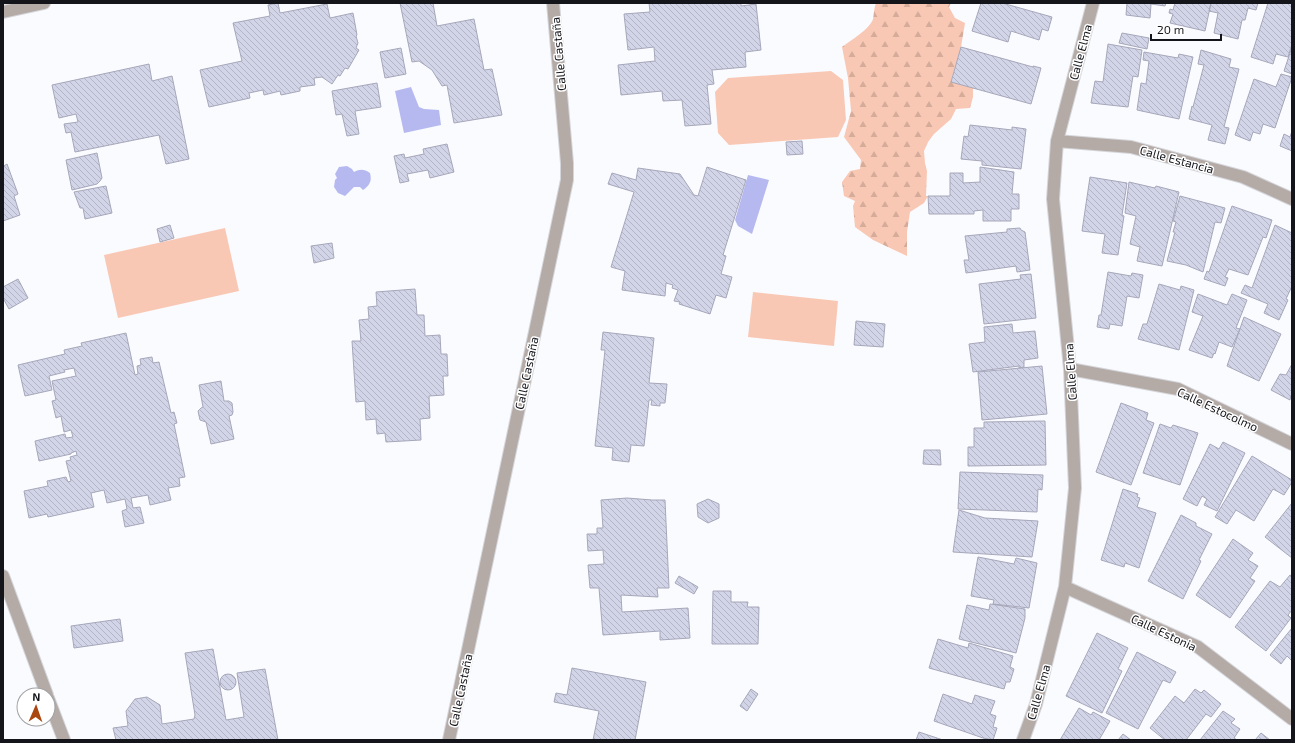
<svg xmlns="http://www.w3.org/2000/svg" width="1295" height="743" font-family="'Exo 2',sans-serif">
<style>
.forest{fill:url(#forest-firs)}
.park{fill:#f9c8b4}
.water{fill:#b6b9f0}
.building{fill:url(#building-back-hatch);stroke:#a6a7ba}
.lines{fill:none;stroke-linecap:round;stroke-linejoin:round}
.minor-casing{stroke:#d5d6db;stroke-width:14}
.minor{stroke:#b4aba7;stroke-width:12}
.labels{text-anchor:middle;dominant-baseline:central;stroke-width:3;stroke-linejoin:round;paint-order:stroke}
.street-label{font-size:12px;fill:#14151b;stroke:#fff}
</style>
<defs>
<pattern id="forest-firs" width="22" height="20" patternUnits="userSpaceOnUse"><rect width="22" height="20" fill="#f9c8b4"/><path d="M5 1l3.5 6h-7zM16 11l3.5 6h-7z" fill="#d5ab9a"/></pattern>
<pattern id="building-back-hatch" width="6" height="6" patternUnits="userSpaceOnUse"><rect width="6" height="6" fill="#d2d4e7"/><path d="M-1 5l2 2M0 0l6 6M5-1l2 2" fill="none" stroke="#b3b5c6"/></pattern>
</defs>
<rect width="100%" height="100%" fill="#fafbff"/>
<!-- forest -->
<path class="forest" d="M876 3H951L949 7 955 18 965 23 961 47 951 81 973 87V97L970 108 956 109 951 119 934 134 928 142 924 151 925 163 927 171 926 196H928L924 203 910 212 907 232V256L873 240 855 227 853 206 855 201 844 196 842 182 850 171 860 169 861 160 844 137 851 111 848 78 842 47C850 41 870 29 873 19 874 13 874 8 876 3Z"/>
<!-- park -->
<path class="park" d="M831 71 843 80 846 120 838 137 729 145 718 133 715 92 728 78Z
M225 228 239 291 118 318 104 255Z
M753 292 838 301 834 346 748 337Z"/>
<!-- water -->
<path class="water" d="M411 87 419 107 424 109 439 110 441 125 404 133 395 91Z
M347 166 352 169 354 172C360 169 364 169 370 173 372 181 370 185 363 190L360 187H354L345 196 338 193 334 187 335 180 337 178 335 174 339 167Z
M748 175 769 180 752 234 738 226 735 220Z"/>
<!-- building -->
<path class="building" d="M278 3 280 13 327 4 330 18 353 13 357 35 356 36 358 43 356 48 359 50 348 69 345 68 340 76 338 75 332 84 322 77 314 78 315 85 300 87V91L281 95 280 91 264 95 263 90 249 93 250 98 209 107 200 70 242 61 233 23 270 16 268 5Z
M400 3H433L437 26 474 19 484 70 492 69 502 115 454 123 447 85 442 86 432 70 419 61 412 62Z
M649 3H741V6L756 4 761 50 745 52 746 67 712 70 714 84 707 85 711 124 685 126 682 100 663 101 662 91 621 95 618 65 655 61 654 47 628 50 624 14 650 12Z
M981 3H1002L1052 17 1048 31 1042 29 1039 40 1011 31 1008 42 972 31Z
M1127 3H1166L1165 6 1151 4 1150 18 1126 15Z
M1175 3H1211L1205 31 1170 23 1173 14 1169 13 1170 9 1173 10Z
M1211 3H1258L1256 10 1248 8 1245 20H1242L1238 39 1214 33 1218 13 1209 11Z
M1268 3H1292V44L1288 57 1276 54 1273 64 1251 57Z
M1122 33 1149 38 1147 49 1119 43Z
M1108 44 1142 50 1138 77 1133 76 1128 107 1091 103 1095 81 1103 82Z
M961 47 1033 67V66L1041 68 1031 104 951 82Z
M1292 47V74L1284 71Z
M401 48 406 74 385 78 380 52Z
M1201 50 1231 59 1229 67 1239 69 1224 127 1229 128 1225 144 1208 140 1212 125 1189 119 1192 106 1193 107 1204 65 1198 64Z
M1144 52 1178 58 1179 54 1193 57 1179 119 1137 110 1141 83 1146 84 1149 61 1143 60Z
M149 64 152 81 172 76 189 159 166 164 159 135 75 152 71 132 66 133 64 124 78 122 76 114 59 118 52 85Z
M1281 74 1292 77 1275 128 1263 124 1260 134 1253 132 1250 141 1235 135 1254 79 1276 87Z
M377 83 381 107 355 111 359 134 347 136 342 114 336 115 332 91Z
M970 125 1012 130V127L1026 129 1021 169 982 165V161L961 159 964 136 968 137Z
M1292 131V151L1280 146 1284 134 1290 137Z
M802 141 803 154 787 155 786 142Z
M447 144 454 172 430 178 428 170 407 174 409 181 400 183 394 156 404 154 405 158 424 154 423 149Z
M97 153 102 178 100 181 97 184 72 190 66 160Z
M3 163 4 166 7 164 18 194 14 196 20 215 3 221Z
M707 167 746 180 723 255 726 256 721 274 732 277 726 298 716 295 710 314 679 304 680 302 674 301 678 290 672 288 673 285 666 283 665 296 622 290 625 271 611 267 634 192 608 184 612 173 636 180 638 168 680 174 694 195 698 196Z
M980 167 1014 172 1012 194H1019V209H1011V221H983V210L974 211V214H929L928 196H950V173H963V183L980 182Z
M1090 177 1127 183 1122 215 1124 216 1118 255 1102 253 1105 234 1082 231Z
M1129 182 1155 188 1156 186 1179 192 1162 266 1137 261 1140 247 1130 244 1136 216 1125 213Z
M106 186 112 213 85 219 83 208H80L74 192Z
M1180 196 1225 208 1221 223 1215 222 1203 272 1186 265 1167 261 1175 232H1173L1176 222 1173 221Z
M1232 206 1272 220 1266 238 1263 237 1248 275 1229 269 1225 277 1228 278 1225 286 1204 279 1207 271 1209 272Z
M170 225 174 238 160 242 157 229Z
M1275 225 1292 233V286L1286 299 1288 300 1279 320 1264 313 1268 304 1241 293 1245 285 1252 288Z
M1020 228 1021 230 1025 232 1030 270 1017 272 1016 266 966 273 964 260H969L965 236 1007 232V229Z
M332 243 334 258 314 263 311 246Z
M1108 272 1131 276 1132 273 1143 275 1139 298 1127 296 1122 326 1110 324 1109 329 1097 327 1099 315H1101Z
M1031 274 1036 318 984 324 979 284 1021 279 1020 275Z
M18 279 28 298 9 309 3 298V287Z
M1159 284 1180 290 1181 286 1194 290 1179 350 1138 339 1143 324H1147Z
M415 289 417 315H424L425 336 440 335 441 354H447L448 376H443L444 395 429 396 430 418 420 419 421 440 386 442 385 433 377 434 376 419 366 420 365 401 356 402 352 341H361L359 320 369 319 368 307 377 306 376 292Z
M1198 294 1227 305 1232 294 1247 300 1236 328 1240 329 1232 347 1219 342 1215 354 1214 353 1212 358 1189 350 1203 316 1192 312Z
M1244 317 1281 334 1259 381 1227 366Z
M856 321 885 324 883 347 854 345Z
M1012 324 1013 333 1035 331 1038 358 1024 360V367L1019 368V366L973 372 969 344 985 342 984 327Z
M603 332 654 338 649 383 667 384 665 403H660V406L651 405 652 400H649L644 446 631 445 629 462 612 460 613 448 595 446 605 350H601Z
M126 333 135 375 138 374 137 366 141 365 140 359 152 357 153 363 159 362 171 413 174 412 177 423 174 424 185 477 179 478 180 486 168 488 171 500 150 505 148 495 131 498 133 508 140 507 144 523 125 527 122 511 127 509 125 499 107 503 104 490 91 493 94 507 48 517 47 514 29 518 24 491 48 486 47 481 66 477 68 482 71 481 66 461 71 460 70 457 77 455 76 451 71 453V454L39 461 35 441 65 434 66 438 73 437 71 430 64 432 61 416 56 418 52 401 56 400 52 381 76 376 74 368 64 370 65 372 49 376 52 390 25 396 18 365 65 354 64 350 82 346 81 343Z
M1292 364V396L1291 395 1290 400 1271 390 1280 374 1286 375Z
M1042 366 1047 414 982 420 978 372Z
M221 381 224 401H229L232 403 233 412 232 415 229 416 234 439 211 444 206 422 200 420 198 411 201 408 203 407 199 385Z
M1121 403 1148 413 1146 420 1154 423 1131 485 1096 472Z
M1045 421 1046 465 968 466V447H974V428H984V422Z
M1160 424 1171 428 1173 425 1198 433 1180 485 1143 473Z
M1223 442 1245 453 1217 511 1204 505 1207 499 1202 496 1197 506 1183 499 1210 444 1219 449Z
M924 450H940L941 465 923 464Z
M1252 456 1292 480V482L1284 495 1273 489 1254 521 1236 510 1227 524 1215 517Z
M960 472 1043 475 1042 490 1038 489 1037 512 958 509Z
M1123 489 1138 494 1137 497 1140 498 1137 507 1156 513 1139 568 1125 563 1124 567 1101 560Z
M627 498 652 500H665L669 588H657L658 597 621 595 622 612 688 608 690 638 660 640V631L603 635 599 588H590L588 565 604 564 603 550 588 551 587 534H597V528H603L601 500Z
M708 499 719 504V518L708 523 698 517 697 504Z
M1292 503V558L1265 537Z
M959 510 985 518 1038 521 1032 557 953 552Z
M1181 515 1196 523V526L1212 534 1199 560 1201 561 1183 599 1148 581Z
M1233 539 1253 553 1248 560 1258 566 1250 578 1255 581 1230 618 1196 595Z
M978 557 1014 564 1016 558 1037 563 1029 608 993 604 994 600 971 596Z
M1290 575 1292 576V610L1288 615 1291 618 1266 651 1235 627 1270 581 1280 587Z
M679 576 698 587 694 594 675 583Z
M713 591H731V602H748L747 607H759L758 644H712Z
M990 604 1025 609V618L1016 653 959 639 967 605 989 610Z
M120 619 123 641 74 648 71 626Z
M1292 628V661L1287 656 1281 664 1270 655Z
M1097 633 1128 648 1118 669 1122 671 1102 713 1066 696Z
M938 639 968 648 969 643 1013 656 1010 667 1014 669 1010 682H1006L1004 689 929 668Z
M213 649 226 720 244 717 237 673 265 669 278 740H116L113 728 128 726 126 711 135 699 147 697 160 705 162 724 194 719 195 715 185 653Z
M1137 652 1176 672 1170 683 1163 680 1138 729 1106 713Z
M572 668 646 682 635 740H593L599 711 554 702 556 693 567 695Z
M220 682a8 8 0 1 1 16 0a8 8 0 1 1-16 0Z
M751 689 758 694 747 711 740 706Z
M1195 689 1201 693 1204 690 1221 704 1211 717 1206 714 1186 740H1165L1150 728 1175 696 1184 703Z
M943 694 972 704 975 695 995 701 990 714 996 716 993 727 997 728 993 740 983 738 934 721Z
M1079 708 1091 715 1093 712 1110 721 1099 740H1060Z
M1223 711 1235 719 1231 723 1240 729 1234 738 1237 740H1200Z
M919 732 943 740H916Z
M1261 733 1270 740H1255Z
M1123 734 1131 740H1118Z"/>
<g class="lines">
<defs>
<path id="minor" d="M3 12 44 3
M1057 141 1131 147 1243 177 1292 199
M1070 369 1178 389 1292 444
M3 576 47 695
M1065 587 1198 647 1292 719
M48 698 64 740
M449 740 567 180V163L553 3
M1023 740 1036 704 1065 587 1075 488 1070 369 1053 199 1057 141 1093 3"/>
</defs>
<!-- minor casing -->
<use href="#minor" class="minor-casing"/>
<!-- minor -->
<use href="#minor" class="minor"/>
</g>
<g class="labels">
<!-- street labels -->
<g class="street-label">
<text transform="translate(1080 52) rotate(-75)">Calle Elma</text>
<text transform="translate(558 54) rotate(-95)">Calle Castaña</text>
<text transform="translate(1177 159) rotate(15)">Calle Estancia</text>
<text transform="translate(1070 372) rotate(-94)">Calle Elma</text>
<text transform="translate(526 373) rotate(-78)">Calle Castaña</text>
<text transform="translate(1218 409) rotate(25)">Calle Estocolmo</text>
<text transform="translate(1164 632) rotate(25)">Calle Estonia</text>
<text transform="translate(460 690) rotate(-78)">Calle Castaña</text>
<text transform="translate(1038 692) rotate(-74)">Calle Elma</text>
</g>
</g>
<!-- border -->
<rect width="1295" height="743" fill="none" stroke="#14151b" stroke-width="8"/>
<!-- north arrow -->
<g transform="translate(36 707) rotate(2)"><circle r="19" fill="#ffffff" stroke="#a1a1a4"/>
<path d="M0-3L7 15L0 10L-7 15Z" fill="#aa4711"/>
<text y="-6" font-size="11" font-weight="bold" text-anchor="middle" fill="#14151b">N</text>
</g>
<!-- scale -->
<path d="M1151 34v6h70v-6" fill="none" stroke="#14151b" stroke-width="2"/>
<text x="1157" y="34" font-size="12" fill="#14151b" stroke="#ffffff" stroke-width="3" paint-order="stroke">20 m</text>
</svg>
